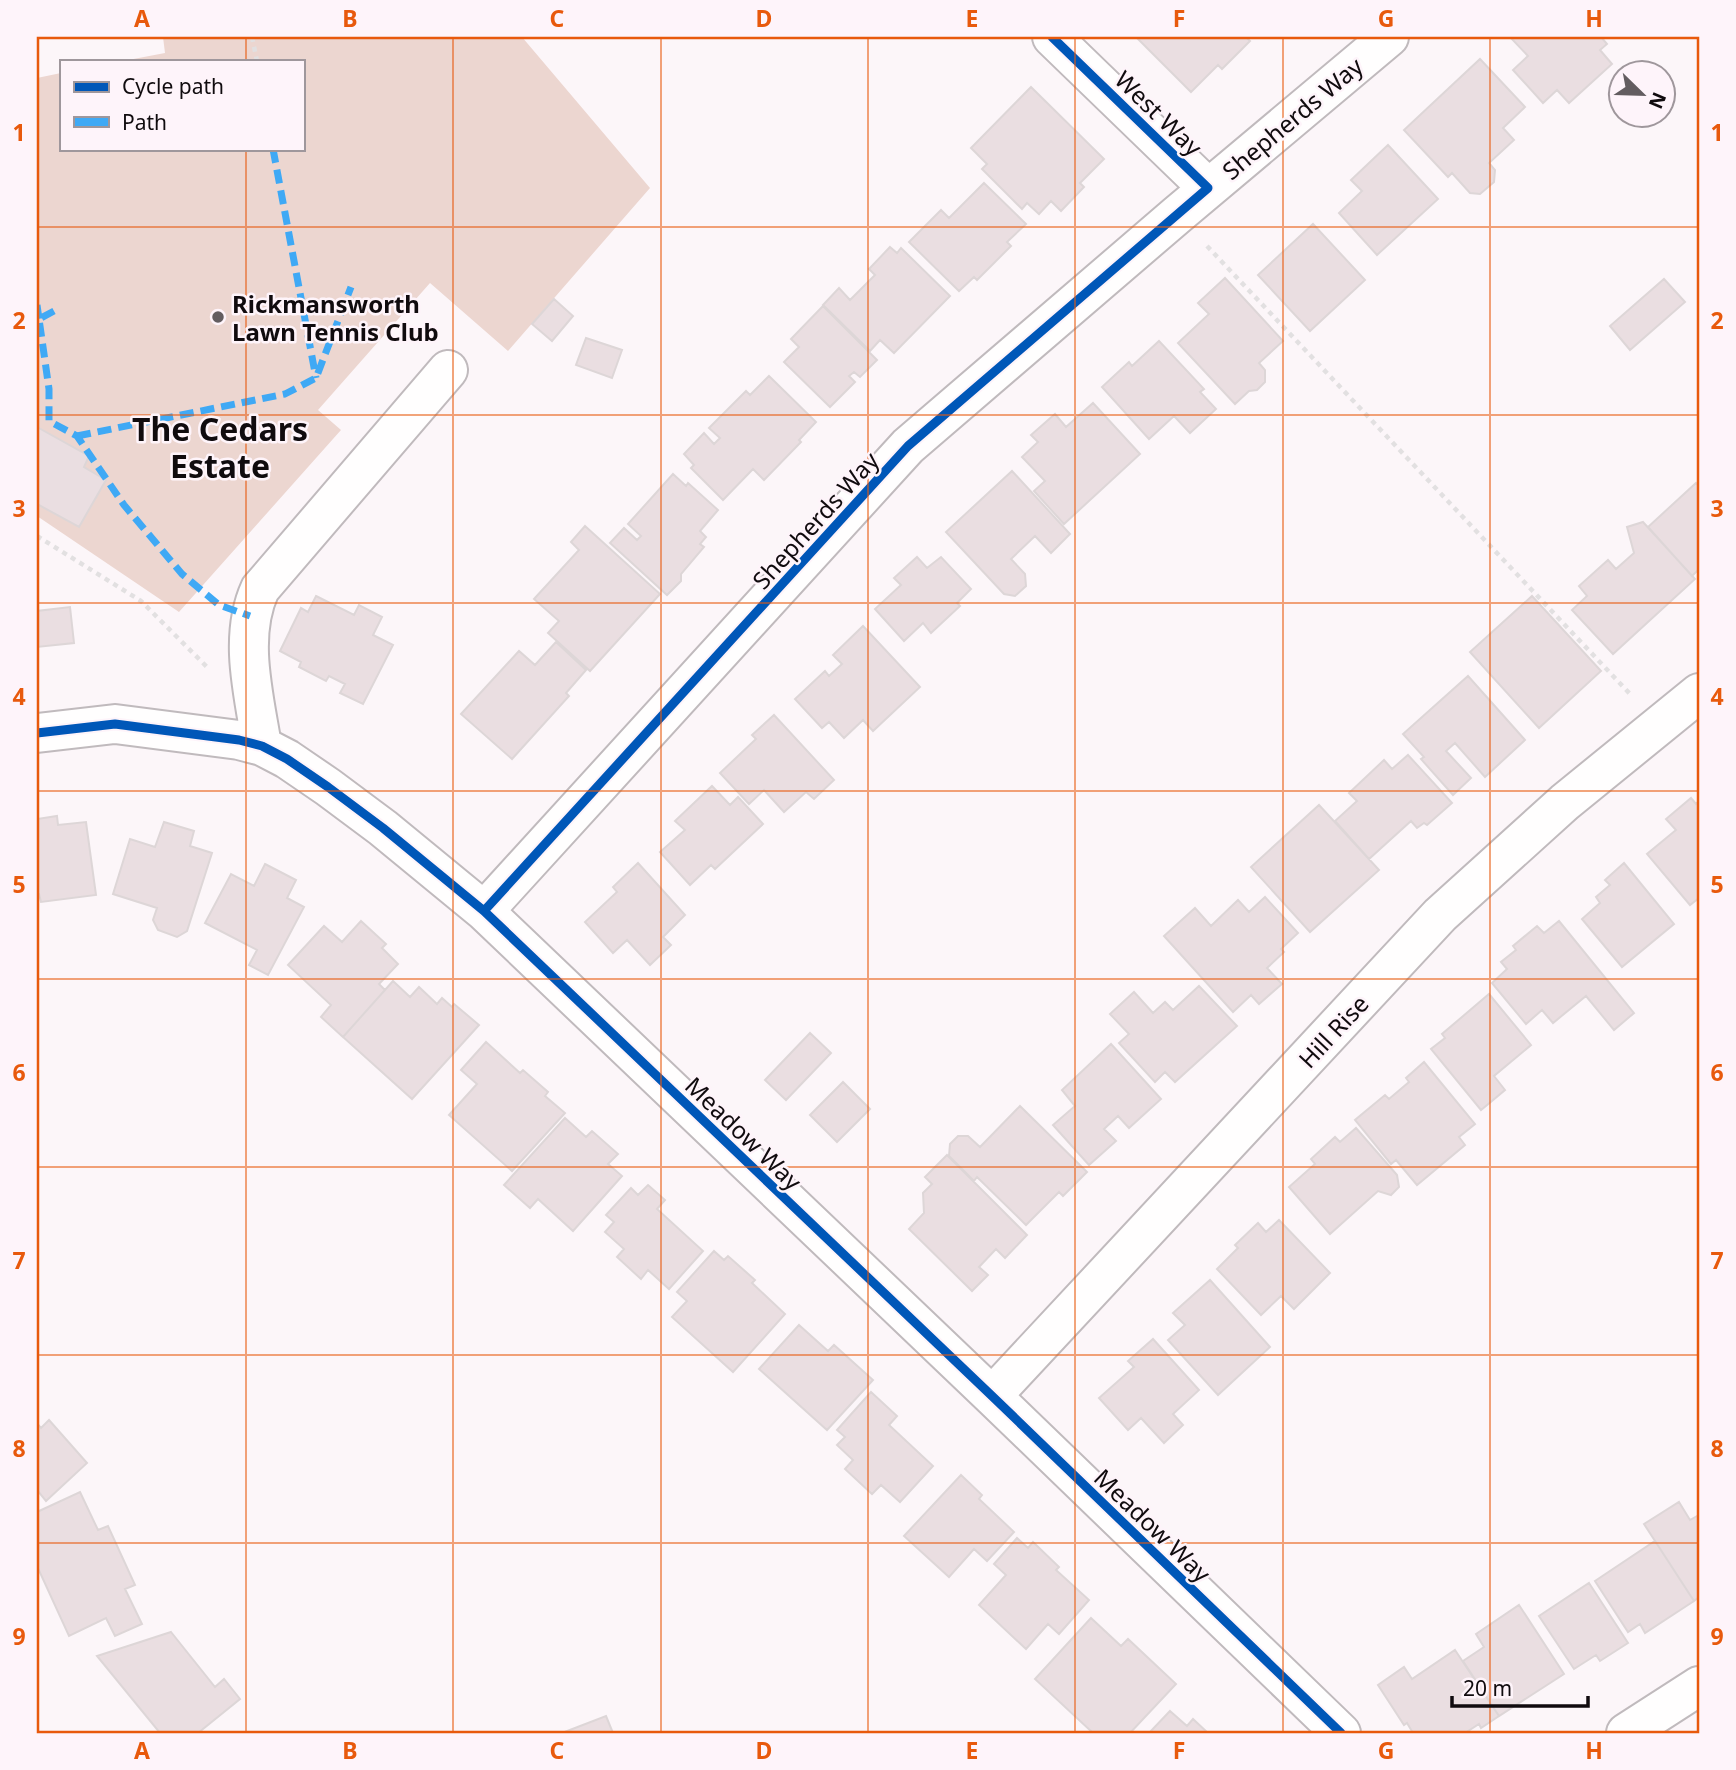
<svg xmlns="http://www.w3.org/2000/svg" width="1736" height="1770" font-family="'Noto Sans',sans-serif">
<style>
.green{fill:#ecd6d0}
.building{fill:#eadee1;stroke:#ddd6d7;stroke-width:2}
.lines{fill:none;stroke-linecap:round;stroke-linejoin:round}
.minor-casing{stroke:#c0babd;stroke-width:42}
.path{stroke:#e2e0e1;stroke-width:4.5;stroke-dasharray:5 5;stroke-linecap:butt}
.minor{stroke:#fffefe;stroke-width:38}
.quiet{stroke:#3fa9f5;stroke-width:7;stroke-dasharray:14 7;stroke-linecap:butt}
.cycleway-casing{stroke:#fef4fa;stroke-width:13}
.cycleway{stroke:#0057b8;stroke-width:9}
.grid{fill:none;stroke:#e8590c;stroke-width:2;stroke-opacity:0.55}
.poi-dot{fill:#635d60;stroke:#fef4fa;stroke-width:2.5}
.labels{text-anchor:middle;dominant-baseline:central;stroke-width:5;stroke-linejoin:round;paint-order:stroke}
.street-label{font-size:24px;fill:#100b0e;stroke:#fef4fa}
.poi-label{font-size:24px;font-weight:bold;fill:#100b0e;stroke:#fef4fa;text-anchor:start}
.district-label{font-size:32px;font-weight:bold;fill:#100b0e;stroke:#fef4fa}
.neatline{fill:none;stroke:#e8590c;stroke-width:2.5}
.grid-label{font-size:23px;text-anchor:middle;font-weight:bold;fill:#e8590c}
</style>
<rect width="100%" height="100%" fill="#fcf6f9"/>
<!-- green -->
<path class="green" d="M163 37H522L650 188 508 351 430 283 318 410 341 430 179 612 37 516V78L61 73V149H303V61H123L165 53Z"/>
<!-- building -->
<path class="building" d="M1136 37H1246L1250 41 1222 69 1218 65 1191 92Z
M1510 37H1601L1607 44 1600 50 1612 64 1569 103 1557 90 1543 103 1513 70 1528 56Z
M1480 59 1525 107 1503 128 1514 140 1489 163 1495 170 1494 182 1480 194 1470 193 1452 173 1448 177 1404 130Z
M1031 87 1104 159 1080 183 1084 187 1061 211 1051 201 1039 214 1027 203 1022 209 982 169 987 164 971 148Z
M1388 145 1438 199 1377 255 1339 213 1362 191 1351 180Z
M984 183 1026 224 1007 242 1011 246 977 280 974 277 959 291 909 242 941 210 949 218Z
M1313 224 1365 280 1310 331 1258 275Z
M890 247 897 253 901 248 950 296 894 353 880 340 870 351 823 305 839 288 850 300 875 275 869 269Z
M1225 278 1283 341 1259 363 1265 370V382L1257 390 1249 391 1235 404 1178 343 1209 314 1198 303Z
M1664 279 1685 302 1630 350 1610 326Z
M554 299 573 316 552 341 532 324Z
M823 306 877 360 860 377 854 372 849 376 855 382 830 407 784 362 799 347 791 339Z
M586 338 622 350 612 378 576 365Z
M1159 341 1204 389 1200 392 1216 409 1190 433 1174 416 1149 439 1102 387 1129 362 1132 366Z
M769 376 816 422 799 440 801 442 764 480 753 469 723 500 691 468 694 465 684 454 704 433 714 444 720 438 709 428 746 391 750 395Z
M1093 403 1140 454 1064 524 1034 491 1045 481 1022 457 1038 442 1031 435 1055 414 1066 427Z
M37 427 89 456 84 467 106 480 79 527 37 504Z
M1012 471 1070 534 1051 553 1035 536 1011 559 1025 574 1026 586 1015 596 1004 594 946 532Z
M673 474 686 486 688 483 718 510 700 531 706 537 700 544 704 547 681 574V581L667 595 610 543 624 528 637 540 641 536 628 524Z
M1696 483 1699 486V569L1692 576 1648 527Z
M1643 522 1695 579 1613 654 1572 610 1587 596 1579 586 1608 560 1616 569 1634 553 1627 527Z
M585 526 660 594 590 671 548 633 559 621 534 599 579 550 571 542Z
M917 557 927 568 941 557 971 589 957 603 960 606 931 633 923 623 904 641 875 609 901 585 894 578Z
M316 596 354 615 359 605 382 617 373 635 393 645 363 704 340 693 345 684 329 676 326 681 299 667 301 662 280 651 301 608 308 612Z
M1532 596 1601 671 1539 728 1470 652Z
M70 607 74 643 37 647V611Z
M863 626 920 687 873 731 863 720 844 738 829 722 822 728 795 699 825 671 829 676 842 664 833 655Z
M556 642 586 670 566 693 569 696 512 759 461 714 519 651 535 665Z
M1468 676 1525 740 1485 777 1455 743 1446 751 1471 778 1453 795 1421 759 1424 757 1403 734Z
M774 715 834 780 814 799 806 792 784 812 764 790 749 804 720 773 756 739 752 735Z
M1408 755 1452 803 1427 825 1424 823 1417 828 1411 821 1369 859 1335 821 1357 801 1349 793 1384 760 1392 769Z
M712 786 730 805 738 797 763 824 715 869 711 865 690 885 660 852 685 830 675 821Z
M1691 798 1696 804 1699 801V898L1690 905 1647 854 1676 830 1666 819Z
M1319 805 1379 870 1310 932 1251 867Z
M57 816 58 825 86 822 96 895 41 902 39 894H37V819Z
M164 822 194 831 190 846 212 853 187 931 177 937 158 930 153 920 157 908 113 894 130 839 155 847Z
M638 863 685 915 663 937 671 945 650 965 627 940 613 953 585 922 617 892 613 887Z
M1624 863 1674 924 1622 967 1582 919 1600 903 1596 897 1610 885 1605 880Z
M265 864 296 880 287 898 304 907 268 975 249 965 257 950 205 923 231 874 254 886Z
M1265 897 1298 933 1281 949 1284 952 1267 968 1282 984 1259 1004 1251 995 1233 1012 1164 936 1195 908 1211 926 1238 900 1249 912Z
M361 921 386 944 382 948 398 964 379 984 385 990 343 1037 321 1017 331 1005 288 965 324 926 342 942Z
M1559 921 1634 1013 1614 1030 1586 996 1553 1023 1542 1010 1526 1024 1492 983 1507 969 1501 962 1516 950 1513 946 1537 926 1544 933Z
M393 981 410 997 419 987 437 1004 442 998 452 1007 454 1004 479 1025 412 1099 343 1037Z
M1199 986 1237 1026 1175 1082 1165 1072 1155 1082 1119 1043 1129 1034 1110 1014 1134 992 1153 1013 1165 1002 1173 1010Z
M1489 994 1531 1045 1494 1076 1505 1090 1481 1110 1431 1049 1445 1038 1442 1034Z
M810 1033 831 1053 786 1100 765 1080Z
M486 1042 520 1073 523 1070 548 1092 545 1096 565 1113 512 1171 449 1115 477 1084 461 1070Z
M1111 1044 1161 1099 1129 1128 1118 1116 1104 1129 1116 1141 1089 1165 1053 1125 1075 1106 1062 1090Z
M1424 1062 1475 1124 1459 1137 1465 1145 1417 1185 1396 1160 1391 1164 1355 1120 1385 1095 1389 1099 1409 1082 1406 1078Z
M843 1082 870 1109 837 1142 810 1115Z
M1020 1106 1087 1172 1063 1196 1059 1192 1026 1225 977 1177 974 1181 949 1156 950 1144 958 1136H968L980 1147Z
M565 1118 586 1137 592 1131 618 1154 608 1164 622 1176 573 1231 538 1199 530 1208 504 1185Z
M1356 1128 1397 1175 1399 1187 1391 1195 1378 1191 1330 1234 1289 1187 1315 1164 1311 1159 1335 1137 1340 1142Z
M947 1155 1027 1235 1005 1258 996 1249 979 1267 988 1275 972 1291 909 1229 924 1213 923 1193 932 1184 925 1177Z
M648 1185 665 1200 657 1209 703 1251 669 1289 648 1270 641 1279 617 1257 624 1249 605 1232 614 1222 606 1215 631 1188 638 1195Z
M1279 1220 1330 1273 1294 1309 1281 1296 1261 1315 1217 1269 1238 1248 1235 1245 1258 1223 1266 1232Z
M714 1251 724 1260 728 1256 755 1280 752 1283 785 1314 733 1372 672 1317 687 1301 677 1292Z
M1210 1280 1270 1347 1218 1395 1168 1340 1185 1325 1173 1313Z
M799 1325 828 1351 834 1345 873 1380 827 1430 759 1369Z
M1153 1339 1199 1390 1173 1414 1183 1425 1164 1443 1141 1418 1128 1430 1099 1398 1134 1367 1128 1361Z
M871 1392 897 1416 889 1425 933 1466 900 1502 881 1485 872 1494 845 1469 853 1460 837 1445 845 1437 837 1430Z
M49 1420 87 1463 46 1501 37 1490V1423L41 1428Z
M961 1475 982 1495 979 1499 1014 1532 987 1561 974 1549 949 1577 904 1536Z
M80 1492 98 1530 108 1526 135 1585 125 1589 142 1624 115 1636 106 1618 69 1636 37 1566V1512Z
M1679 1502 1690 1520 1699 1515V1597L1694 1601 1644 1524Z
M1017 1538 1028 1548 1033 1542 1059 1567 1056 1570 1089 1600 1059 1634 1048 1624 1026 1649 979 1605 1006 1575 994 1564Z
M1655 1541 1694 1601 1645 1633 1640 1624 1628 1632 1595 1581Z
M1589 1583 1628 1643 1600 1661 1596 1655 1574 1669 1539 1616Z
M1519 1605 1564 1674 1499 1716 1463 1661 1484 1647 1476 1634Z
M1091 1618 1121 1646 1128 1639 1176 1684 1130 1733H1093L1035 1679Z
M171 1632 215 1687 224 1679 240 1699 198 1733H160L97 1656Z
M1455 1650 1499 1716 1481 1728 1479 1724 1465 1733H1413L1407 1723 1404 1725 1378 1685 1404 1667 1412 1679Z
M1170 1711 1187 1726 1193 1719 1208 1733H1149Z
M606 1716 613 1733H562Z"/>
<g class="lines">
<defs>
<path id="minor" d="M1052 37 1208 188
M37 733 115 724 239 740 262 746 287 759 328 787 383 828 484 911 992 1396 1341 1733
M262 746C254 696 238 637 260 589L448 370
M484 911 908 446 1177 215 1389 37
M992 1396 1440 915 1565 802 1699 693
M1626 1733 1699 1686"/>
</defs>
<!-- minor casing -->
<use href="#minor" class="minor-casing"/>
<!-- path -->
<path class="path" d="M252 37 257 61
M1207 246 1631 695
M37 536 141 601 207 667"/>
<!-- minor -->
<use href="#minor" class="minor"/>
<!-- quiet -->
<path class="quiet" d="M273 149 316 378
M37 305 39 319
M54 311 39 319 49 389V421L77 436 124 505 182 574 219 605 250 616
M77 436 285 394 316 378 351 287"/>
<defs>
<path id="cycleway" d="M37 733 115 724 239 740 262 746 287 759 328 787 383 828 484 911 992 1396 1341 1733
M484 911 908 446 1208 188 1052 37"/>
</defs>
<!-- cycleway casing -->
<use href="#cycleway" class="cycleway-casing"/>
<!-- cycleway -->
<use href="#cycleway" class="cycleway"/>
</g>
<!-- grid -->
<path class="grid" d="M246 37V61M453 37V1733M661 37V1733M868 37V1733M1075 37V1733M1283 37V1733M1490 37V1733M246 149V1733M37 227H1699M37 415H1699M37 603H1699M37 791H1699M37 979H1699M37 1167H1699M37 1355H1699M37 1543H1699"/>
<!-- markers -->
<circle class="poi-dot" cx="218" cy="317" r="7"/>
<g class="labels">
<!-- street labels -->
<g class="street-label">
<text transform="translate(1159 113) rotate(44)">West Way</text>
<text transform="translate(1292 118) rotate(-40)">Shepherds Way</text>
<text transform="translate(815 520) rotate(-48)">Shepherds Way</text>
<text transform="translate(1333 1031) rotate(-47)">Hill Rise</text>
<text transform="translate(744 1133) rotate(44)">Meadow Way</text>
<text transform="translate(1153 1525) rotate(44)">Meadow Way</text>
</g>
<!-- poi labels -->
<g class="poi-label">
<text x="232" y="303">Rickmansworth<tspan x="232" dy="28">Lawn Tennis Club</tspan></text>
</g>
<!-- district labels -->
<g class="district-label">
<text x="220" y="428">The Cedars<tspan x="220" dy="37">Estate</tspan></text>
</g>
</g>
<!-- border -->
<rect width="1736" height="1770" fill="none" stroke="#fef4fa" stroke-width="77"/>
<!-- legend -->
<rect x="60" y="60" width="245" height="91" fill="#fef4fa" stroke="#9f979c" stroke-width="2"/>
<rect x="74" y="82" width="35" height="10" fill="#0057b8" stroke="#9f979c" stroke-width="2"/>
<text x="122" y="94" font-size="21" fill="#100b0e">Cycle path</text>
<rect x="74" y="117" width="35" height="10" fill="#3fa9f5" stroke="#9f979c" stroke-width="2"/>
<text x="122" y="130" font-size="21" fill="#100b0e">Path</text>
<!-- north arrow -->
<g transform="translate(1642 94) rotate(113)"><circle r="33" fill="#fef4fa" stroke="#9f979c" stroke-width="2"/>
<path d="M0-5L12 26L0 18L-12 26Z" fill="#635d60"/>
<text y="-10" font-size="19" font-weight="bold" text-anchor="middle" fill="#100b0e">N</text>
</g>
<!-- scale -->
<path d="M1452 1696v10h136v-10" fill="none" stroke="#100b0e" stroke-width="3.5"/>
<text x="1463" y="1696" font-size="21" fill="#100b0e" stroke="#fef4fa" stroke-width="5" paint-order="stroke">20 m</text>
<rect x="38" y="38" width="1660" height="1694" class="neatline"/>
<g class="grid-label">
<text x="142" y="27">A</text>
<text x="350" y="27">B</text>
<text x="557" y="27">C</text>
<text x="764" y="27">D</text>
<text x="972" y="27">E</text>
<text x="1179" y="27">F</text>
<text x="1386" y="27">G</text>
<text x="1594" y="27">H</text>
<text x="19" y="141">1</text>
<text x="1717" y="141">1</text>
<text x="19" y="329">2</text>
<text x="1717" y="329">2</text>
<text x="19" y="517">3</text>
<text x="1717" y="517">3</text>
<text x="19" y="705">4</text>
<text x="1717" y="705">4</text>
<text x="19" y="893">5</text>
<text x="1717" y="893">5</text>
<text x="19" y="1081">6</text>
<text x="1717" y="1081">6</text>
<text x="19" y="1269">7</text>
<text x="1717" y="1269">7</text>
<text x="19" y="1457">8</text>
<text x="1717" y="1457">8</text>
<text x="19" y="1645">9</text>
<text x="1717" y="1645">9</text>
<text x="142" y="1759">A</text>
<text x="350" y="1759">B</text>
<text x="557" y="1759">C</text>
<text x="764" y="1759">D</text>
<text x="972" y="1759">E</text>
<text x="1179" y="1759">F</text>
<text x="1386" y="1759">G</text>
<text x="1594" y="1759">H</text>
</g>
</svg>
